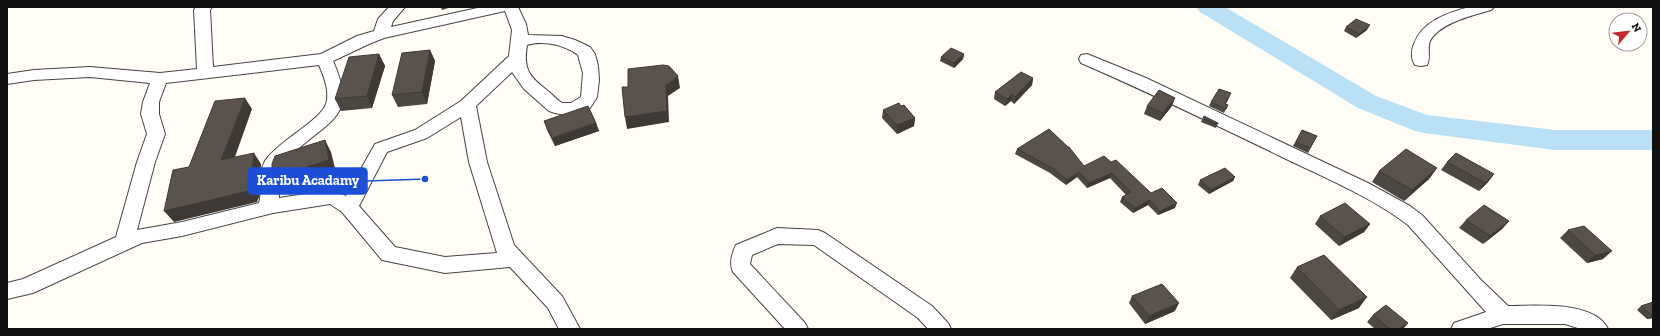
<svg xmlns="http://www.w3.org/2000/svg" width="1660" height="336" font-family="'Zilla Slab',serif">
<style>
.lines{fill:none;stroke-linecap:round;stroke-linejoin:round}
.river{fill:#b9e0f7;fill-rule:evenodd}
.street-casing{stroke:#444;stroke-width:2}
.street{fill:#fff;fill-rule:evenodd}
.wall{fill:#4d4742}
.shaded-wall{fill:#3f3936}
.building{fill:#5a524d;stroke:#3f3936}
.leader{fill:none;stroke:#1d4ed8;stroke-width:1.5}
.callout-dot{fill:#1d4ed8;stroke:#fff;stroke-width:1.5}
.callout{fill:#1d4ed8;stroke:#1d4ed8;stroke-width:1.5}
.callout-label{font-size:14px;text-anchor:middle;font-weight:bold;fill:#fff}
</style>
<rect width="100%" height="100%" fill="#fffdf5"/>
<g class="lines">
<!-- river -->
<path class="river" d="M1196 7H1225L1376 96 1427 115 1555 130H1653V150H1555L1424 133 1415 131 1358 108 1200 12Z"/>
<defs>
<path id="street" d="M196 7H212L210 10 213 67 321 54 357 36 374 31 378 19 389 7H405L393 21 391 27 482 7H518L526 24 528 35 562 36 575 40 590 47 595 54 598 66 599 80 597 97 590 108 581 112 565 115 555 113 549 111 524 89 512 72 476 106 487 162 514 245 562 296 580 329H559L548 308 510 267 445 273 382 260 342 212 330 204 273 213 182 236 142 243 33 293 7 299V283L23 279 116 237 137 162 147 134 141 114 143 102 150 83 90 77 34 80 7 84V74L34 70 90 67 160 73 197 69 194 10ZM505 11 512 30 509 56 461 101 415 130 375 144 346 196 332 190 279 198C279 189 275 177 280 168 283 161 291 155 297 150 333 118 357 115 333 61L369 44 384 38ZM527 45C543 40 565 45 578 55L583 73 581 97 571 103H562C557 100 553 95 548 91 529 77 523 69 527 45ZM319 65C324 77 330 91 326 104 320 121 277 142 265 161 257 175 263 189 259 203L182 222 137 230 155 162 165 134 159 114V102L166 83ZM461 117 469 162 497 253 445 257 395 247 359 206 387 152 427 138Z
M1469 7H1494L1491 10C1474 15 1439 23 1430 41 1427 49 1431 58 1427 65L1421 66 1415 65C1411 59 1411 50 1414 44 1422 21 1448 13 1469 7Z
M1087 54 1146 78 1368 183 1410 206 1422 215 1481 280 1508 306C1535 306 1594 300 1608 329H1581L1565 324H1503L1487 329H1451L1454 323 1486 312 1408 225C1370 196 1323 177 1280 156 1214 124 1148 92 1081 63L1079 59 1081 55Z
M777 228 818 230 825 233 932 306 948 323 951 329H928L918 318 814 245 778 244 752 255 750 264 805 323 808 329H785L733 272C729 263 732 253 736 245Z"/>
</defs>
<!-- street casing -->
<use href="#street" class="street-casing"/>
<!-- street -->
<use href="#street" class="street"/>
</g>
<!-- wall -->
<path class="wall" d="M1346 27 1367 30 1356 38 1344 31Z
M430 50 435 61 427 104 398 107 392 95Z
M379 54 385 66 372 108 341 111 335 99Z
M964 54 963 59 954 68 940 61 941 57Z
M1033 78 1032 85 1014 104 1011 101 1005 106 994 99 995 92Z
M1229 98 1226 104 1228 105 1224 113 1209 106 1211 102Z
M901 106 915 118 914 126 897 134 882 118 883 110Z
M1147 106H1172L1160 121 1144 114Z
M1203 118 1218 123 1216 128 1201 122Z
M544 121 596 123 599 131 555 146 547 130Z
M1302 130 1317 136 1308 153 1293 146Z
M1017 149 1084 166 1111 162 1151 193 1175 208 1158 215 1148 205 1133 213 1120 202 1122 197 1126 195 1110 178 1087 188 1077 177 1066 185 1050 173 1015 154Z
M1447 162 1494 174 1488 182 1479 191 1441 170Z
M1437 168 1429 179 1404 201 1372 182 1379 171Z
M1235 177 1233 181 1209 194 1198 185 1200 180Z
M1320 216 1370 224 1364 232 1339 246 1315 224Z
M1466 220 1509 221 1502 229 1483 244 1459 228Z
M1568 230 1603 259 1587 263 1560 238Z
M1297 267 1359 308 1331 320 1290 278Z
M1132 296 1175 311 1145 324 1129 303Z
M1653 302V318L1647 319 1637 310 1641 306Z
M1373 315 1408 323 1403 329H1375L1367 322Z"/>
<!-- shaded-wall -->
<path class="shaded-wall" d="M441 7H451L442 10Z
M1370 25 1367 30 1356 38 1359 34Z
M430 50 435 61 427 104 422 92Z
M379 54 385 66 372 108 367 96Z
M964 54 963 59 954 68V63Z
M678 76 680 88 668 96 669 122 627 129 625 117 666 85Z
M1033 78 1032 85 1014 104 1015 97Z
M1012 94 1011 101 1005 106 1007 99Z
M245 98 252 109 230 171 221 160Z
M1175 98 1172 106 1160 121 1163 113Z
M915 118 914 126 897 134V125Z
M596 123 599 131 555 146 552 138Z
M325 140 331 152 336 172 280 190 272 178Z
M254 153 261 164 259 197 257 202 174 222 164 211Z
M1437 168 1429 179 1404 201 1412 190Z
M1079 172 1077 177 1066 185 1067 180Z
M1112 173 1110 178 1087 188 1089 183Z
M1494 174 1488 182 1479 191 1485 183Z
M1235 177 1233 181 1209 194 1211 190Z
M1150 200 1148 205 1133 213 1135 208Z
M1177 203 1175 208 1158 215 1160 211Z
M1509 221 1502 229 1483 244 1490 236Z
M1370 224 1364 232 1339 246 1344 237Z
M1612 251 1603 259 1587 263 1595 255Z
M1367 297 1359 308 1331 320 1339 310Z
M1179 303 1175 311 1145 324 1149 316Z
M1652 315H1653V318L1647 319Z
M1408 323 1403 329H1399Z"/>
<!-- building -->
<path class="building" d="M1356 19 1370 25 1359 34 1346 27Z
M951 48 964 54 954 63 941 57Z
M430 50 422 92 392 95 402 53Z
M379 54 367 96 335 99 349 57Z
M663 65 669 66 678 76 666 85 667 111 625 117 622 87H628V69Z
M1021 72 1033 78 1015 97 1012 94 1007 99 995 92Z
M1219 89 1231 93 1225 104 1228 105 1226 109 1211 102Z
M1159 90 1175 98 1163 113 1147 106Z
M245 98 221 160 254 153 251 185 249 191 164 211 173 170 189 167 215 101Z
M899 103 901 106 904 105 915 118 897 125 883 110Z
M588 106 596 123 552 138 544 121Z
M1204 116 1218 123V124L1203 118Z
M1049 129 1068 147H1069L1084 166 1104 156 1111 162 1116 160 1151 193 1162 188 1177 203 1160 211 1150 200 1135 208 1122 197 1131 192 1112 173 1089 183 1079 172 1067 180 1052 168 1017 149Z
M1302 130 1317 136 1310 148 1296 142Z
M325 140 329 160 272 178V164L275 156Z
M1406 149 1437 168 1412 190 1379 171Z
M1456 153 1494 174 1485 183 1447 162Z
M1225 168 1235 177 1211 190 1200 180Z
M1345 203 1370 224 1344 237 1320 216Z
M1484 205 1509 221 1490 236 1466 220Z
M1584 226 1612 251 1595 255 1568 230Z
M1324 255 1367 297 1339 310 1297 267Z
M1162 284 1179 303 1149 316 1132 296Z
M1653 302V315H1652L1641 306Z
M1386 305 1408 323 1399 329H1390L1373 315Z"/>
<!-- callouts -->
<path class="leader" d="M425 179L367 181"/>
<circle class="callout-dot" cx="425" cy="179" r="4"/>
<rect class="callout" x="248" y="168" width="119" height="26" rx="4"/>
<g class="callout-label">
<text x="308" y="185">Karibu Acadamy</text>
</g>
<!-- border -->
<rect width="1660" height="336" fill="none" stroke="#111111" stroke-width="16"/>
<!-- north arrow -->
<g transform="translate(1628 32) rotate(62)"><circle r="19" fill="#ffffff" stroke="#a0a0a0"/>
<path d="M0-3L7 15L0 10L-7 15Z" fill="#c4262e"/>
<text y="-6" font-size="11" font-weight="bold" text-anchor="middle" fill="#111111">N</text>
</g>
</svg>
